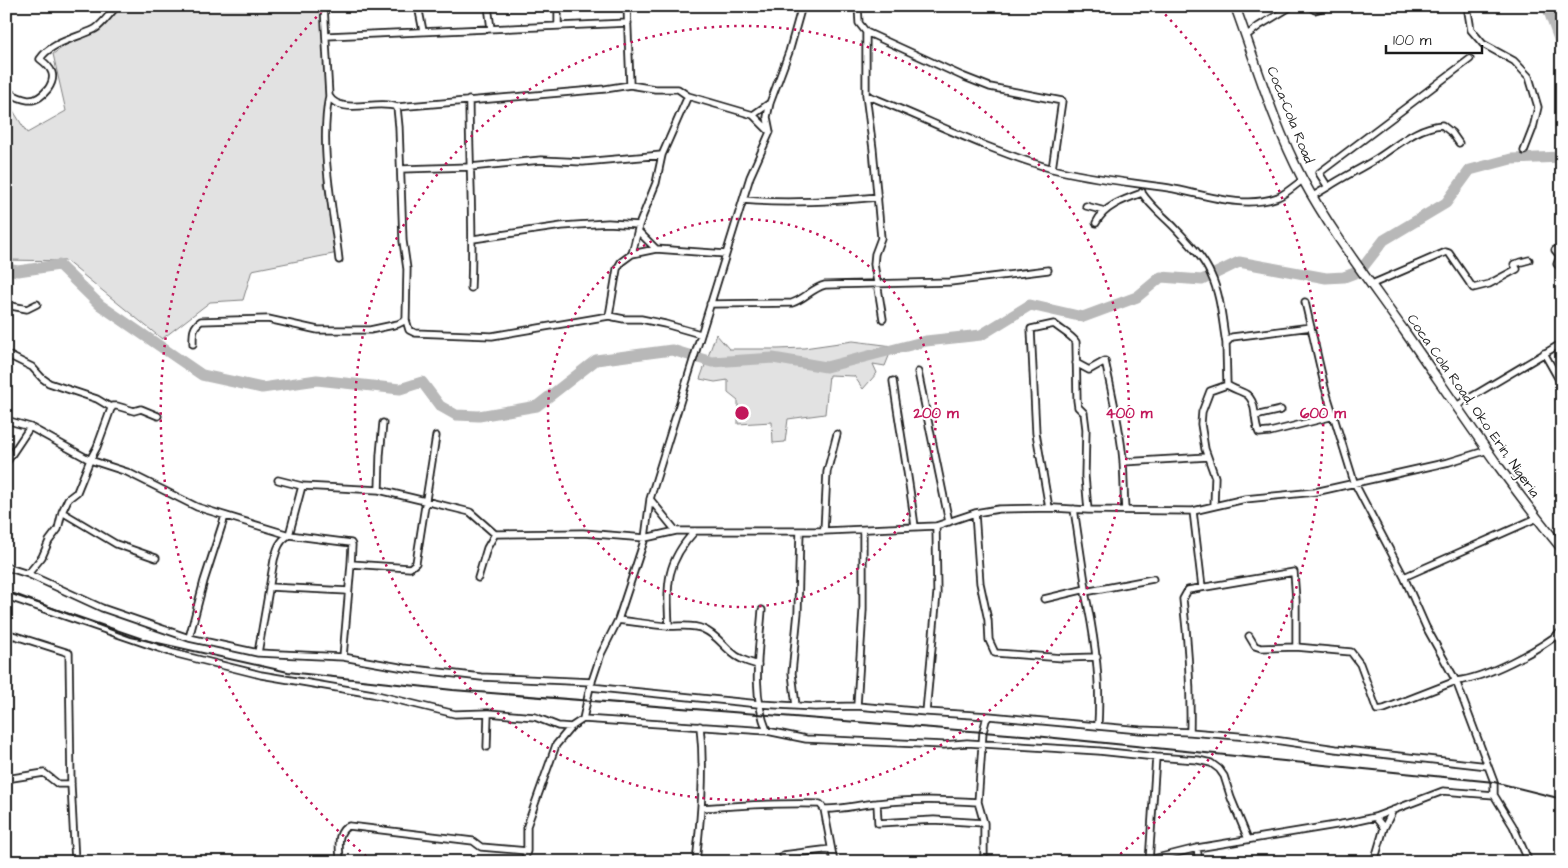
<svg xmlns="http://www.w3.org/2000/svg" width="1568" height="868" font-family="'Architects Daughter',sans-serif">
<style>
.green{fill:#e2e2e2;stroke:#7f7f7f}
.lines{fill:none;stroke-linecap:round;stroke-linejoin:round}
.river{stroke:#b8b8b8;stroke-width:11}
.street-casing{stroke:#1c1c1c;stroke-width:9}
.secondary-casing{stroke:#1c1c1c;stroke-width:11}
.street{stroke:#fff;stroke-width:5.5}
.secondary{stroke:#fff;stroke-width:8}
.rail{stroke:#1c1c1c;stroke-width:2}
.ring{fill:none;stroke:#c2185b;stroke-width:2.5;stroke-dasharray:2.5 5}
.labels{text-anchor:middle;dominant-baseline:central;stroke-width:4;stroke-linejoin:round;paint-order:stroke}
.street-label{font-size:14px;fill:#1c1c1c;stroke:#fff}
.centre{fill:#c2185b;stroke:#fff;stroke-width:2.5}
.ring-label{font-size:15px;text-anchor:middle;font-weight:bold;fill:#c2185b;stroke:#fff;stroke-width:4;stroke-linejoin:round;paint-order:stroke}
</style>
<rect width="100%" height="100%" fill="#fff"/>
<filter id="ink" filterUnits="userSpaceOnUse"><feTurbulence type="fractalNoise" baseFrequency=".02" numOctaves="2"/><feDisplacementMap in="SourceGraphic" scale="10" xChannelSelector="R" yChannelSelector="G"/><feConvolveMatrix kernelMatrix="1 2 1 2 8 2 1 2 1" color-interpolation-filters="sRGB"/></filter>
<g filter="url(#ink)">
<!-- green -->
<path class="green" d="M123 6H324L329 96 324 184 338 253 252 270 243 300 210 302 162 339 66 261 6 260V99L27 133 66 111 53 54Z
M716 334 729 349H778L804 348 853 341 893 346 885 366 873 364 877 373 863 389 854 376 829 375 825 414 788 419 785 442 773 443 772 422 738 424V401L728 393V380L715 382 700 379Z"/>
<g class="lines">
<!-- river -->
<path class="river" d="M1547 6 1562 47
M6 269 18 271 59 265 100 305 202 375 262 388 317 380 400 389 422 382 440 406 456 415 479 416 537 406 596 360 672 350 712 362 773 358 826 367 926 341 981 335 1030 305 1083 317 1137 297 1161 277 1202 280 1239 262 1326 278 1344 277 1360 271 1384 240 1446 203 1470 170 1511 159 1562 157"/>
<defs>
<path id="street" d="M324 6 329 96C341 116 376 99 397 107L605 89 630 85 655 89H678L688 96 753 115 770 132
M418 6 423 31
M488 6 491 29
M558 6V25
M627 6 630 85
M858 6 859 23 866 32 923 58 962 76 990 87 1062 101 1052 169
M1309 6 1315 10 1328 6
M1467 6 1471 30 1483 44 1514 61 1529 77 1538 107 1533 128 1524 151
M866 32V95L873 149 881 238 875 254 874 264 883 319
M327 36 628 23
M1246 36 1259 26 1292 6
M6 91C13 95 20 99 28 100 37 101 43 95 48 89 57 76 52 68 40 59 51 42 77 38 95 29 103 24 110 13 117 6
M866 95C928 119 988 151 1053 169 1091 179 1130 182 1169 188 1203 194 1243 210 1278 197 1287 193 1295 185 1303 180
M329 96C319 150 333 206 339 260
M469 100C469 162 474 225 471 288
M397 107 399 127 403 241 407 269 406 320 409 330 415 333 492 336 609 316 624 319H641L665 324 700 334
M753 115 770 103
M401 169 470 167 541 160 583 162 662 155
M1328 187C1343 177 1360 169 1376 159 1397 146 1416 127 1442 125L1452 133 1459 143
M1142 193C1151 207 1165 217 1176 229 1189 243 1204 258 1211 275 1221 296 1222 320 1226 343
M1313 196 1328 187 1319 173 1470 59
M743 200C788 204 833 201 878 197
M1086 206 1105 211
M1096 223C1104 206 1125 199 1142 193V192
M638 231 656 249 726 254
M473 239 562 226 608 223 639 225
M1555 250 1560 256 1557 264 1562 269
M632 254 656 249
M1372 284 1446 252 1449 253 1473 288 1489 284 1517 269 1514 264 1529 260
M1305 302 1325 388 1354 482 1404 577 1426 627 1456 681 1494 782V795L1513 826 1529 862
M710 304 792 303C805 299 812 288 825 285L950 282 1048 270
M6 305 27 309 37 304
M609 316 617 269 621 262 632 254 639 225 656 183 662 155 688 96
M193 344C193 334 192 327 201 321L268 319 318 330H370L398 324 406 320
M1544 353 1562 385
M6 354 32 367 42 378 49 383 97 399 112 408
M1076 363 1089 370 1105 361C1112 394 1120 426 1123 460 1124 476 1124 493 1125 510
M918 372 949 522
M893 381C900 430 909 478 915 527
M1227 385C1233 389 1241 391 1246 394 1258 402 1253 422 1259 433L1270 432 1334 416
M1456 406 1562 343
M1255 416 1281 410
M6 420 30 427 90 460 127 472 197 507 289 535 351 543 352 545 351 564 410 568 416 563 436 436
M1123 462 1208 457
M6 463 30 427
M278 480 302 486 379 490 425 501 470 512 495 534 583 533 645 538 676 531H824L936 526 975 513 999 509 1054 508 1088 510 1193 511 1245 499 1315 492 1449 462 1488 450
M379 490 380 455 383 423
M650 499 676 531
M1214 506 1215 477 1205 449 1201 424 1202 412 1210 391 1227 385 1226 343 1232 337 1311 327
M1049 508 1036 433 1031 329 1054 324C1061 330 1071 335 1076 342L1077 400 1078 407 1084 413 1086 429 1085 476 1088 510
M1074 509 1086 589 1085 592C1095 637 1101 680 1098 725
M1193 511 1202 587
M62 512 116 544 156 558
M975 513 980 583 988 620 989 640 995 653 1063 658 1097 657
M824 531 827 472 837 434
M6 567 28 574 42 557 49 541 58 529 62 512 68 499 77 492 90 460 97 447 112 406H117L134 411 141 409 158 416
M28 574 102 608 189 638 204 581 225 516
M1404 577 1537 518
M478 578 487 548 495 534
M269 587 348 591
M1085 592 1153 579
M6 596 173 653 261 675 373 694 455 714 488 713 535 717 558 726 571 727
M1044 599 1086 589
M762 610C759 651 751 692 767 731
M618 620C635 622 652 625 668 626 680 627 692 624 703 629 715 634 721 643 730 651 738 659 748 662 758 665
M669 626C667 585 665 563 695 531
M6 633 69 653 71 784 75 862
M1249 636 1255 646 1261 648 1296 647
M189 638 258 653 343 657 405 668 481 677 592 682
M6 640 12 636
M258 653 274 560C277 549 279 541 289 535L302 486
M343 657 351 564
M590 687 759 704 815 707 857 706 926 712 989 716
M796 706 792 673 798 612 800 531
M857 706 863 610V530
M926 712 937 593 936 526
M583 719 767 731 806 739 944 745 967 743 1099 751 1156 757 1149 862
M1190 732C1191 687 1188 643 1183 599L1188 590 1294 572 1296 600V647L1351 652 1360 664 1377 710 1384 709 1456 681C1486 678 1539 650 1562 631
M487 747 488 713
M1156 757 1198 760 1211 763 1219 769 1224 776 1231 798 1248 839
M6 779 44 773 58 784H71
M877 803 878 823 934 820 984 823
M702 808C742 805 781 803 820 804L824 809C842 810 860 804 878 803 911 799 945 800 978 802
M824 809 834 862
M1375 817 1384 828
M1197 848 1199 862
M783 855 831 849
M1149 860 1197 848 1348 823 1375 817 1443 791 1494 795
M340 862C340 849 335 831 349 826L473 841 481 847 527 851
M524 862 527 851V826L556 745 571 727 583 719 590 687 601 654 618 620 645 538 650 499 750 177 770 132 767 117 770 103 789 52 802 6
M696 862C701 816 705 772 700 726
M984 862V823L978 802 983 732 986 720 989 716 1140 730 1190 732 1261 738 1336 749 1488 766
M1374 862 1384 828 1393 810"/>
<path id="secondary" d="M1235 6C1256 63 1274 125 1302 178 1331 232 1370 282 1405 332 1456 405 1505 480 1562 549"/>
</defs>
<!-- street casing -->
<use href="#street" class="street-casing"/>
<!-- secondary casing -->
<use href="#secondary" class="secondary-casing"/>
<!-- street -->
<use href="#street" class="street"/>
<!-- secondary -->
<use href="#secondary" class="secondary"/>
<!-- rail -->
<path class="rail" d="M6 591 131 637 288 672 453 690 1035 736 1494 782 1562 799"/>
</g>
</g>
<!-- distance rings -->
<g class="ring">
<circle cx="742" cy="413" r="194"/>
<circle cx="742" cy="413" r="387"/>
<path d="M372 861A581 581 0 0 1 324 9M1160 9A581 581 0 0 1 1112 861"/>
</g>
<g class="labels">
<!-- street labels -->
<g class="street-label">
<text transform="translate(1290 115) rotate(68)">Coca-Cola Road</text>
<text transform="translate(1473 406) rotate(55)">Coca Cola Road, Oko Erin, Nigeria</text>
</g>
</g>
<circle cx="742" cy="413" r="8" class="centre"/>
<g class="ring-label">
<text x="936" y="418">200 m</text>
<text x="1129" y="418">400 m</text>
<text x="1323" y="418">600 m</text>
</g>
<!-- margin -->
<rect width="1568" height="868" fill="none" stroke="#fff" stroke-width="25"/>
<rect x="12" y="12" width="1543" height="843" fill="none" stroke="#1c1c1c" stroke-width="2" filter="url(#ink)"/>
<!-- scale -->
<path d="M1386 45v8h96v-8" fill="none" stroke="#1c1c1c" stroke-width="2.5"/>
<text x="1393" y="45" font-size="15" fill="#1c1c1c" stroke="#ffffff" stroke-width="4" paint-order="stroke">100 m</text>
</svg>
